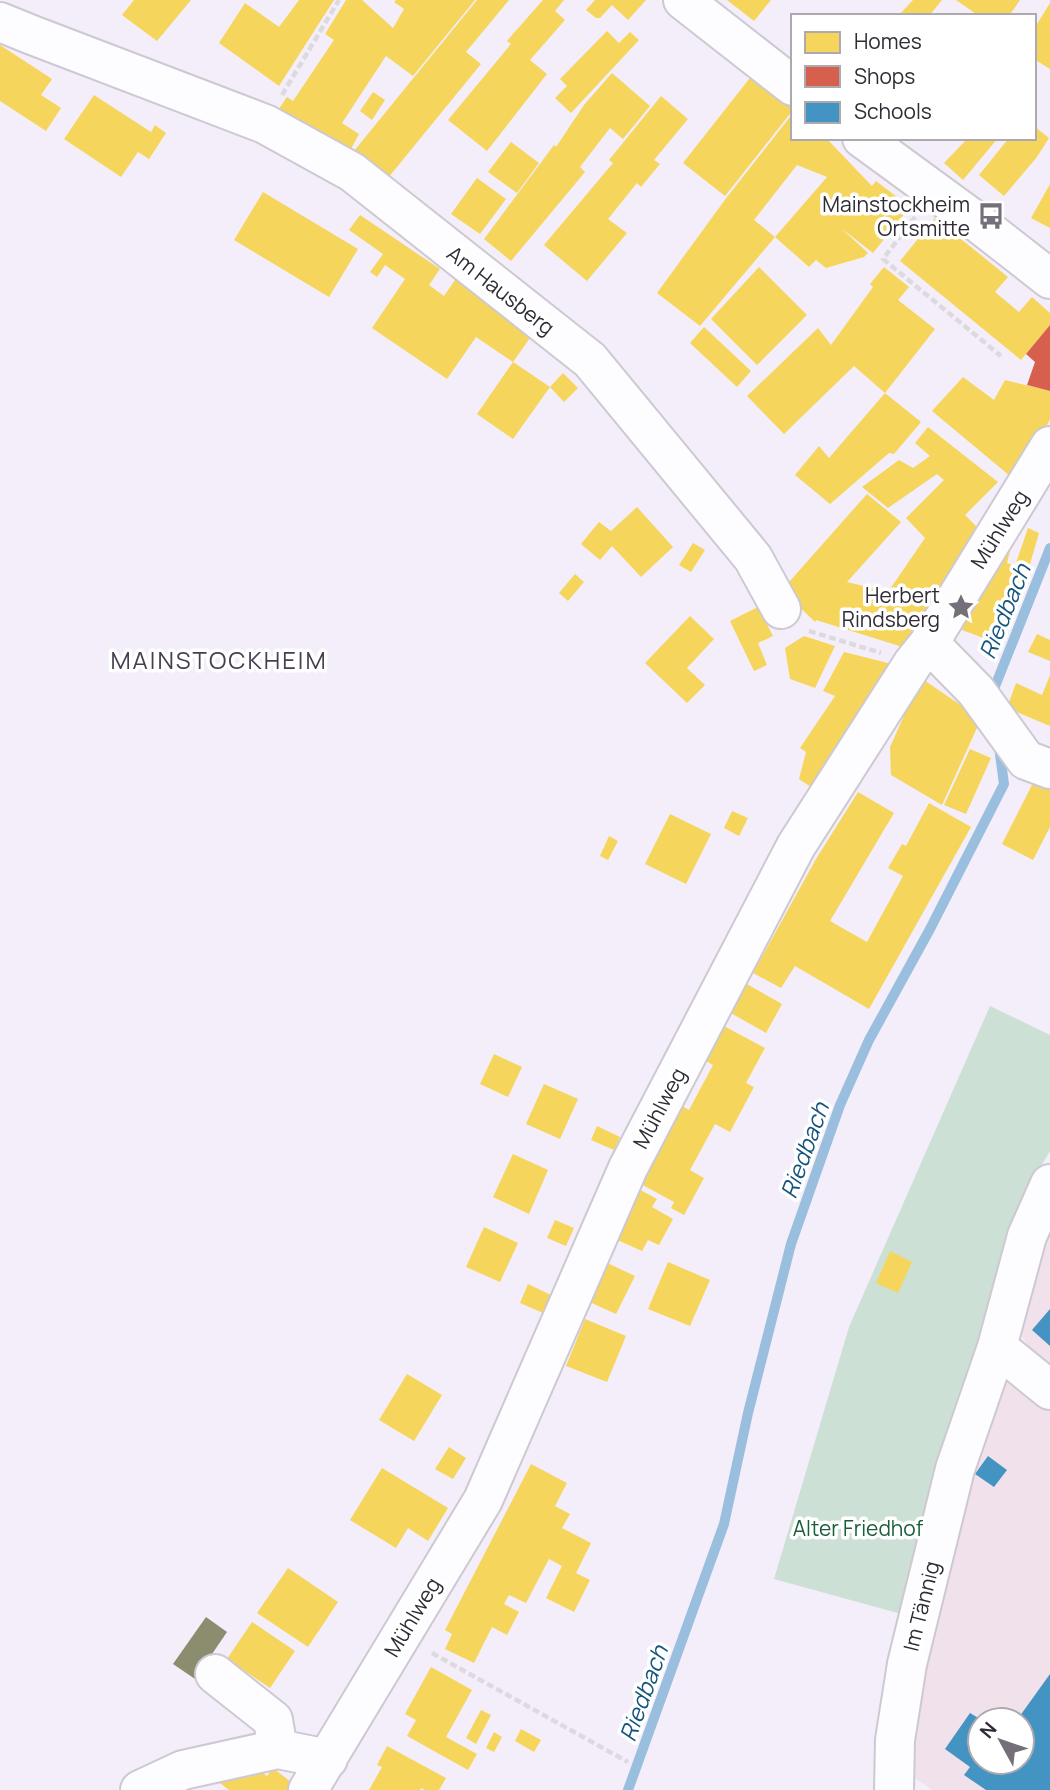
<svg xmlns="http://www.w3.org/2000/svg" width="1050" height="1790" font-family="Manrope,sans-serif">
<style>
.education{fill:#f1e1eb;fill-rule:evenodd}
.green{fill:#cce0d6}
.homes{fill:#f6d55c;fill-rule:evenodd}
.shops{fill:#d6604d}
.schools{fill:#4393c3}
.industry{fill:#8c8c6e}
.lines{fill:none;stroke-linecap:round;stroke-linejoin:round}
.stream{stroke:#99bede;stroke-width:10}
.minor-casing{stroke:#cdc9d2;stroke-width:42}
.major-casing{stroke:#cdc9d2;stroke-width:42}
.path{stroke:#dcdade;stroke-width:4.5;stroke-dasharray:7 3.5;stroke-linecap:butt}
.minor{stroke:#fdfcfe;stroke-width:38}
.major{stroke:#fdfcfe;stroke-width:38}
.labels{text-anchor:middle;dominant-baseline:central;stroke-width:7;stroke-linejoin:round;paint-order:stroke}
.poi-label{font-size:21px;fill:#302b34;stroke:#fff;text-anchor:end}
.street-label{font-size:21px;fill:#302b34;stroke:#fff}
.park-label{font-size:21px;fill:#1a5e3a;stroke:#fff}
.water-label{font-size:23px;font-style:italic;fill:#14557c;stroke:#fff}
.quarter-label{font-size:24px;letter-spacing:2px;fill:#483e52;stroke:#fff}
</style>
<rect width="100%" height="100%" fill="#f3eef9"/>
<!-- education -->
<path class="education" d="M1050 1213V1369L1031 1353 1011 1314Z
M1002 1371 1050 1410V1790H933L911 1776 918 1677ZM980 1720H1022V1762H980Z"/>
<!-- green -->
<path class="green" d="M990 1006 1050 1035V1151L1031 1183 905 1615 774 1579 849 1327Z"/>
<!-- homes -->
<path class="homes" d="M134 0H191L157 41 122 15Z
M299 0H334L279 86 219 43 245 3 279 27Z
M346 0H362L393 28 404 9 394 2 396 0H475L413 76 386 56 342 123 359 134 350 151 276 113 287 97 293 101 334 40 325 34Z
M477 0H509L466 52 481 64 388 178 354 151Z
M543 0H564L555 11 565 20 530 60 547 74 487 151 448 120 511 44 507 41 512 35Z
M595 0H646L628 20 612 5 600 18H596L586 10Z
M727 0H771L754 21Z
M913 0H942L929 16H898Z
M956 0H1020L1009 16H979Z
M1050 3V69L1034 59V29Z
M607 31 619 43 630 32 639 40 571 113 555 98 567 86 560 79Z
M0 45 52 79 41 95 61 108 46 131 0 101Z
M612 73 650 106 623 139 610 128 580 167 585 172 511 261 484 239 554 145 556 147 584 105Z
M753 74 793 105V110L725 196 683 163Z
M373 92 385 100 372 120 360 111Z
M94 95 151 132 155 125 166 133 149 159 138 152 121 177 64 139Z
M661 96 688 119 654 160 660 164 641 187 637 183 608 219 627 233 587 281 544 245 613 163 609 160Z
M793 113V138H826L872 186 876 181 910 207 873 253 841 228 868 253 864 257 826 268 816 260 809 267 775 237 700 326 657 293 727 197ZM797 165 827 177 775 237 754 220Z
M1034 126 1049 138 1037 157 1004 196 979 175 1009 138H1034Z
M968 138H998L963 180 944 163Z
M511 142 539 163 517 193 488 172Z
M477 178 506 199 480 234 451 214Z
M1050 184V228L1031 218Z
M263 192 358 249 329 297 234 240Z
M360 215 440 269 429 285 444 296 457 277 535 331 513 362 476 337 447 379 372 328 405 279 385 265 377 277 370 272 383 254 349 230Z
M935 218 1008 277 995 292 1019 312 1032 297 1050 313V325L1021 360 900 261Z
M759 267 807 315 757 365 711 319Z
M884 267 909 287 898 300 935 329 885 393 854 366 784 434 747 396 818 328 831 345 873 287 870 284Z
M704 327 751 371 737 387 690 343Z
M513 362 550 387 513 439 477 414Z
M563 373 578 388 564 402 550 387Z
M963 377 994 400 1005 380 1050 391V419L1042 436 1010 476 932 411Z
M885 393 921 422 894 454 889 453 830 504 795 475 819 446 829 458Z
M928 427 998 482 965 515 986 536 909 649 816 620 815 622 782 590 867 494 901 522 847 582 888 592 925 538 906 518 944 480 937 474 888 508 862 487 899 460 913 468 930 456 915 443Z
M637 507 673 547 641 577 612 546 600 560 581 544 599 522 611 531Z
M1028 528 1039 533 1028 571 1002 645 962 630 988 556 1014 535 1007 563 1015 566Z
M693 543 705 550 691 572 679 565Z
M575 574 584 582 568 601 559 593Z
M758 607 773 636 758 643 767 665 754 671 730 621Z
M690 616 714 639 687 668 705 685 687 703 645 663Z
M1037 634 1050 640V661L1028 652Z
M804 636 835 646 815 688 790 679 785 648Z
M844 652 896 665 814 789 799 779 806 752 800 748 835 696 823 691Z
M1050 675V726L1007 708 1016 683 1042 695Z
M921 678 981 719 942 805 891 775 890 747Z
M970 749 991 758 966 814 944 805Z
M1037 775 1050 782V827L1033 860 1002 844Z
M858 792 894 813 830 921 867 942 903 876 888 868 902 844 906 846 929 803 971 827 869 1009 795 966 781 988 753 973 816 859Z
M732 811 748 818 739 836 724 828Z
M670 814 711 834 686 884 645 864Z
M609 836 618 841 608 860 600 856Z
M745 983 782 1004 766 1033 729 1012Z
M722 1025 765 1048 746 1083 754 1087 730 1132 715 1124 690 1170 704 1178 684 1215 671 1208 674 1202 639 1183 680 1105 689 1110 713 1065 704 1060Z
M494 1054 522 1067 508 1097 480 1084Z
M544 1084 578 1099 560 1139 526 1124Z
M597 1126 620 1137 614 1150 591 1140Z
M513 1154 548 1170 529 1214 493 1197Z
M635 1187 657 1199 652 1207 673 1219 659 1245 648 1240 642 1251 615 1239Z
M555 1220 574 1228 566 1246 547 1238Z
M484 1227 518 1243 500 1282 466 1267Z
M890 1251 912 1262 898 1293 876 1283Z
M603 1261 635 1276 616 1314 585 1300Z
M668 1262 710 1280 690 1326 648 1309Z
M528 1284 551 1295 543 1313 520 1303Z
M585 1319 626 1336 607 1382 566 1366Z
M407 1374 442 1395 414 1441 379 1420Z
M449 1447 466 1458 453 1479 435 1469Z
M531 1464 567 1483 555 1506 570 1514 562 1528 591 1543 576 1573 590 1580 574 1612 546 1598 562 1566 549 1559 526 1603 509 1595 504 1604 519 1612 507 1635 492 1627 474 1663 445 1649 452 1634 445 1630Z
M382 1468 448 1508 428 1541 408 1528 396 1548 350 1520Z
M288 1568 338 1602 308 1647 257 1613Z
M252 1622 295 1651 270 1688 227 1659Z
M431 1667 472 1690 446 1737 477 1754 468 1770 407 1736 416 1720 405 1714Z
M481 1710 491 1715 476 1744 466 1738Z
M521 1729 541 1740 534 1752 515 1741Z
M494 1732 502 1737 494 1752 486 1748Z
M387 1746 446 1778 439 1790H425L421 1788 420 1790H369L382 1767 377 1765Z
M254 1766 267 1776 273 1768 296 1786 294 1790H229L216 1780Z"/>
<!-- shops -->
<path class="shops" d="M1050 325V391L1027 385 1035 362 1026 354Z"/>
<!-- schools -->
<path class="schools" d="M1050 1309V1346L1032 1330Z
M988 1456 1007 1470 994 1487 975 1474Z
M1050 1674V1790H986L964 1775 970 1767 945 1749 970 1713 980 1719V1762H1022V1720H1017Z"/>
<!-- industry -->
<path class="industry" d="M206 1617 227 1632 195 1679 173 1664Z"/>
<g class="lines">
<!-- stream -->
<path class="stream" d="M992 694 1050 548
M628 1790 724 1524 748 1413 791 1244 840 1105 869 1040 930 929 1004 784 999 747"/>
<defs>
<path id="minor" d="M0 22 32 35 265 124 352 172 590 360 753 558 781 609
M929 643 976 691 1026 760 1050 769
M997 1347 1050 1390
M215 1674 273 1720 278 1749
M140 1790 183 1770 278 1749 328 1759
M308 1790 483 1500 628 1168 796 846 913 663 929 643 1050 446
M894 1790 895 1740 907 1664 955 1469 997 1347 1027 1236 1050 1184"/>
<path id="major" d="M683 0 793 86
M862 138 981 225 1050 279"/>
</defs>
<!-- minor casing -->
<use href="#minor" class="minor-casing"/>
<!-- major casing -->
<use href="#major" class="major-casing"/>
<!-- path -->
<path class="path" d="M282 95 339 0
M915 217 883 259 1001 356
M809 631 881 653
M432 1653 628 1762"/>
<!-- minor -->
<use href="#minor" class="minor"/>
<!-- major -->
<use href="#major" class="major"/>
</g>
<!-- icons -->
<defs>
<symbol id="bus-bare" viewBox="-9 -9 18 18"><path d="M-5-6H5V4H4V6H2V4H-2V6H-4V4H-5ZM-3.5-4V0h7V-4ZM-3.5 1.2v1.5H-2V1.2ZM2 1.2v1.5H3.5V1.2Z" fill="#746f79" stroke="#fff" stroke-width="2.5" paint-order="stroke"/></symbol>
<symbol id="sight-bare" viewBox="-9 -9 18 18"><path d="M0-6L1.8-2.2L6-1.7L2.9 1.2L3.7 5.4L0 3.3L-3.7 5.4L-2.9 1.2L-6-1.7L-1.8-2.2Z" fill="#746f79" stroke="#fff" stroke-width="2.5" paint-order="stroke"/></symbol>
</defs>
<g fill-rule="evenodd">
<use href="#bus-bare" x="972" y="197" width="38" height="38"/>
<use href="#sight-bare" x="942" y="588" width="38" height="38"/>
</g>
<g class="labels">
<!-- poi labels -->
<g class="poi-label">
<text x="970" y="204">Mainstockheim<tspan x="970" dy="24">Ortsmitte</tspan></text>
<text x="940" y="595">Herbert<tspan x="940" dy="24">Rindsberg</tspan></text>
</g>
<!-- street labels -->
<g class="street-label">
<text transform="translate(501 290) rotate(38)">Am Hausberg</text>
<text transform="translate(999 529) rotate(-58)">Mühlweg</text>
<text transform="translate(659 1108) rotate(-62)">Mühlweg</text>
<text transform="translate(921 1606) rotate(-76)">Im Tännig</text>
<text transform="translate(412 1617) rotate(-59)">Mühlweg</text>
</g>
<!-- park labels -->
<g class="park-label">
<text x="858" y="1528">Alter Friedhof</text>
</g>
<!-- water labels -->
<g class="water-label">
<text transform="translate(1004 611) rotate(-68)">Riedbach</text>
<text transform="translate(804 1150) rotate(-70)">Riedbach</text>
<text transform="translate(643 1693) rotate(-70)">Riedbach</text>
</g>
<!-- quarter labels -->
<g class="quarter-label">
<text x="219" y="659">MAINSTOCKHEIM</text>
</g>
</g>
<!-- legend -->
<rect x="791" y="14" width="245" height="126" fill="#ffffff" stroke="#acaaae" stroke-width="2"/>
<rect x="805" y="32" width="35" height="21" fill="#f6d55c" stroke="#acaaae" stroke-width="2"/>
<text x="854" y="49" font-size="21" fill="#302b34">Homes</text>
<rect x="805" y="66" width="35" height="21" fill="#d6604d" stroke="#acaaae" stroke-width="2"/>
<text x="854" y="84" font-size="21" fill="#302b34">Shops</text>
<rect x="805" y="102" width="35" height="21" fill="#4393c3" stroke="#acaaae" stroke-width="2"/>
<text x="854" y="119" font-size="21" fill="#302b34">Schools</text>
<!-- north arrow -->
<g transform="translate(1001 1741) rotate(310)"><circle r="33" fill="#ffffff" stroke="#acaaae" stroke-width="2"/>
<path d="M0-5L12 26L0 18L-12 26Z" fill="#746f79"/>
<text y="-10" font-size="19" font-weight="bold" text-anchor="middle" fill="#302b34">N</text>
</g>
</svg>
